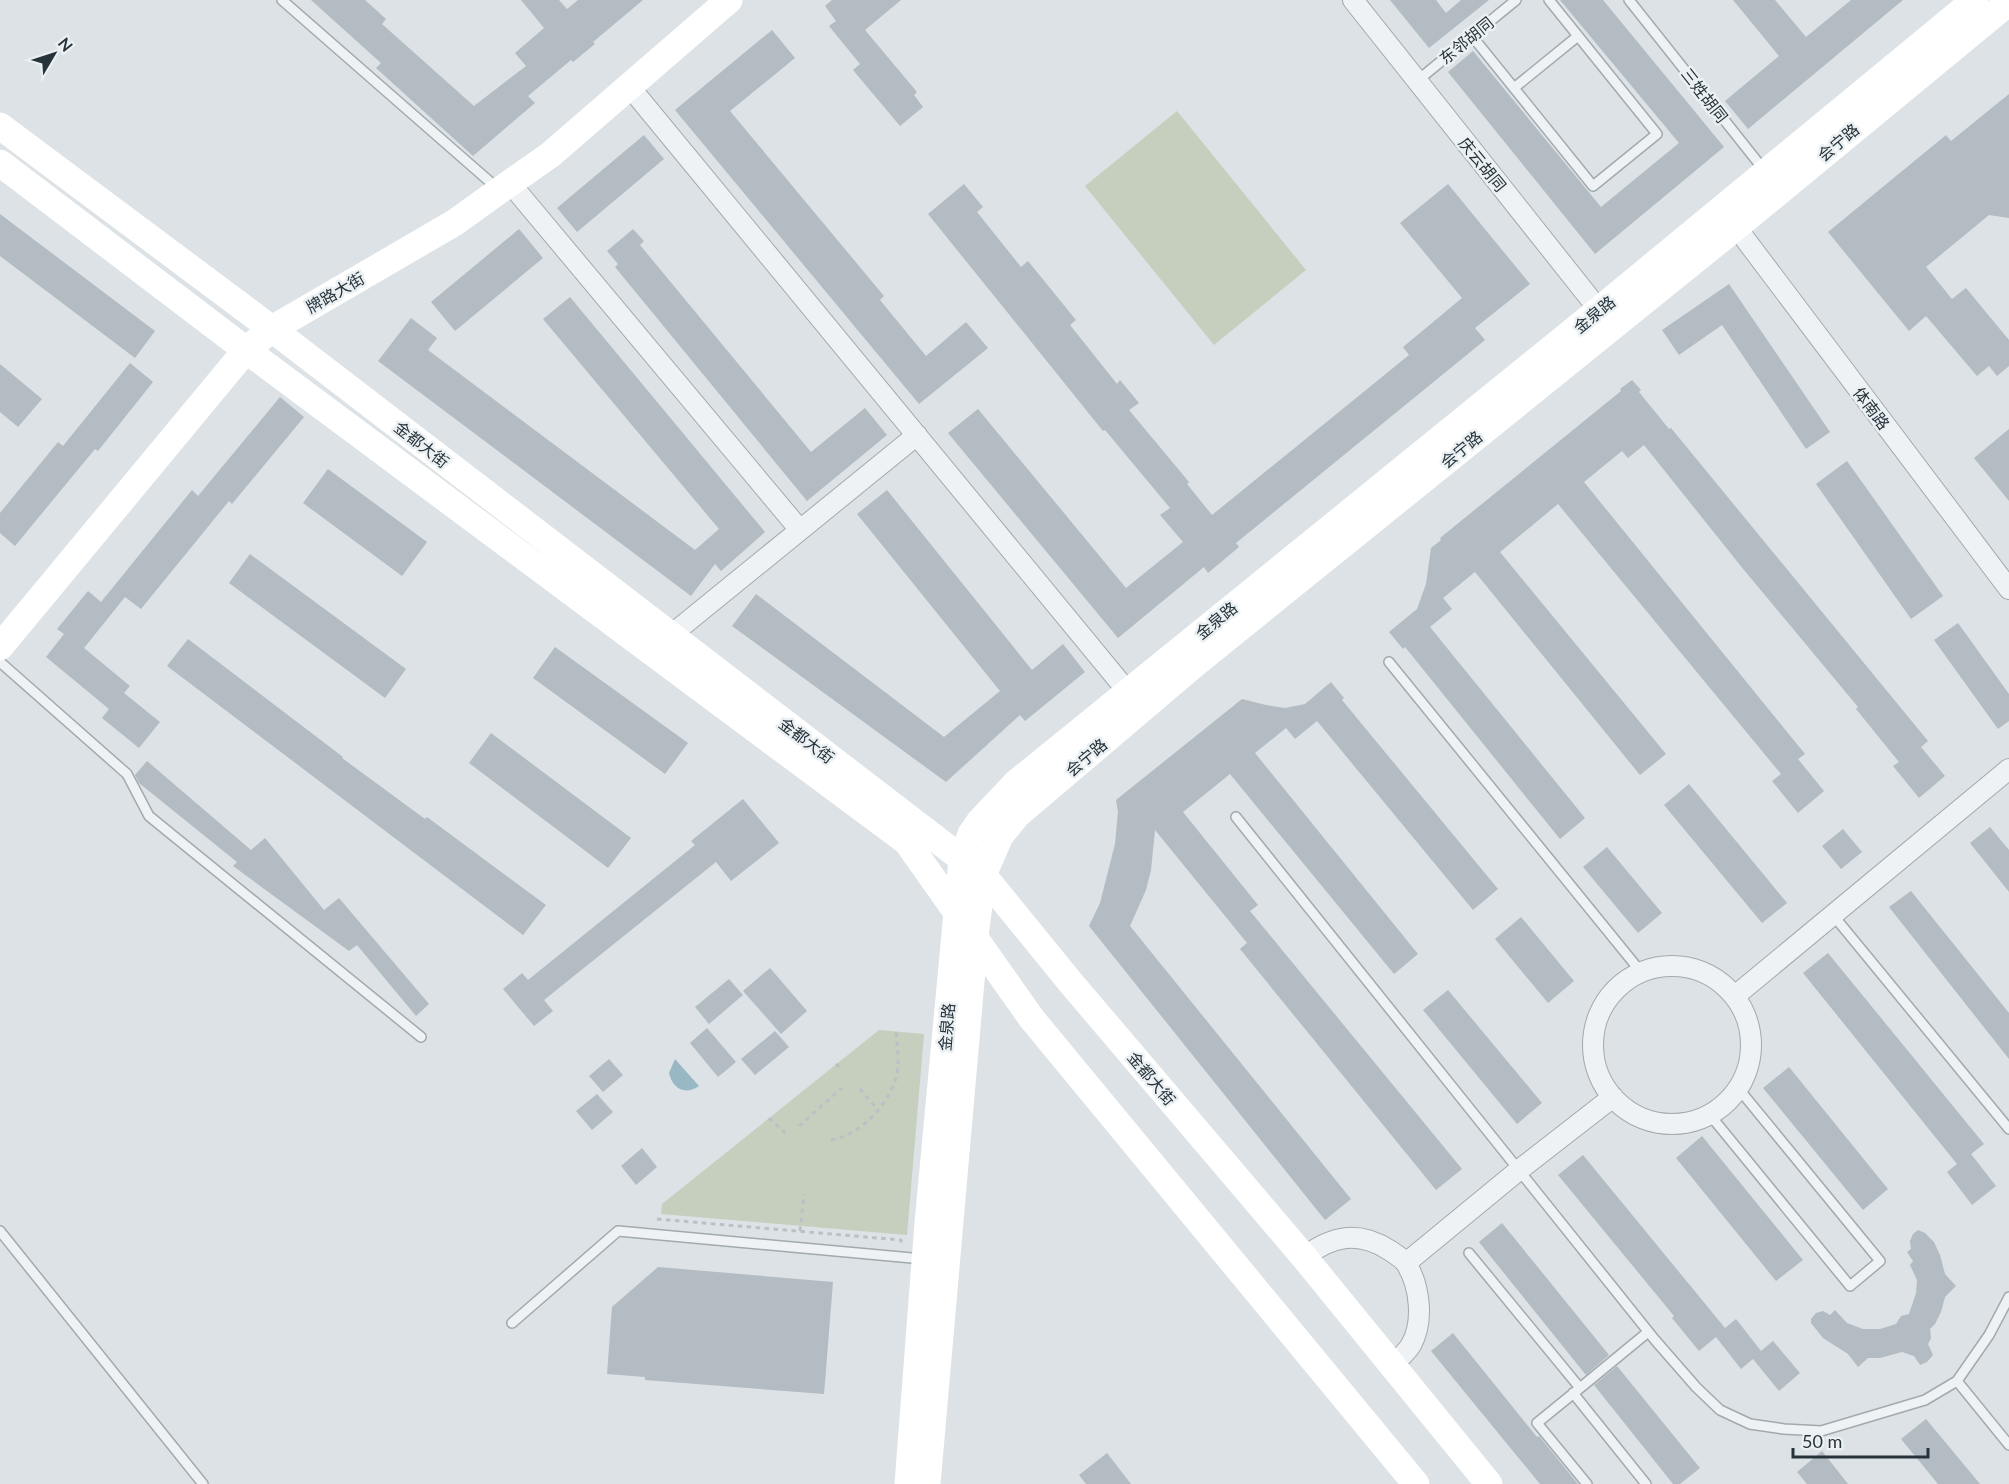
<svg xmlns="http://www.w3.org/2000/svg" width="2009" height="1484" font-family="Lato,'Noto Sans SC',sans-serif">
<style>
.green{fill:#c6cfbd}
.water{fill:#98b8c4}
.building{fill:#b3bcc2}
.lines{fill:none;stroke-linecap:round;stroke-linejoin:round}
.lane-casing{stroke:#a2aaaf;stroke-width:12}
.street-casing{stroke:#a2aaaf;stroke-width:22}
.path{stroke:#bac0c4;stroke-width:3;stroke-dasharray:4.5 4.5;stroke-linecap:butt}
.lane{stroke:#eef2f4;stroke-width:9}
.street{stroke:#eef2f4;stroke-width:20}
.secondary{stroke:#fff;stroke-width:27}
.labels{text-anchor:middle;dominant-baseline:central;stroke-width:5;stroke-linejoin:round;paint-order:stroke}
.street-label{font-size:16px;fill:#26333b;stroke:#ebf0f3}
</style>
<rect width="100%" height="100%" fill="#dce2e5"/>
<!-- green -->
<path class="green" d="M1177 111 1306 270 1214 345 1085 186Z
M879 1030 924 1034 907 1235 661 1214 662 1204Z"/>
<!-- water -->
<path class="water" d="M675 1059 699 1086C685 1096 672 1088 669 1073Z"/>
<!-- building -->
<path class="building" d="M311 0H365L386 19 382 24 474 106 526 66 515 53 544 28 521 0H559L567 9 578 0H643L593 42 595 44 573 62 571 60 528 96 535 103 473 156 376 68 381 63Z
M832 0H901L865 30 917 92 914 95 923 107 900 126 853 70 860 64 829 26 836 21 825 6Z
M1390 0H1436L1446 13 1461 0H1489L1429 48Z
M1560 0H1603L1724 147 1595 254 1448 72 1473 51 1601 207 1679 143Z
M1733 0H1775L1806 37 1851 0H1903L1748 129 1725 101 1779 56Z
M772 30 795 58 730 111 884 296 880 300 926 356 966 322 988 348 919 404 675 110Z
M2009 94V218L1989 215 1926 267 1952 299 1966 288 2009 340V366L1997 376 1989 366 1977 376 1926 316 1909 331 1828 232 1946 135 1951 141Z
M644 135 664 159 577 232 557 208Z
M964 184 983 207 977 212 1021 267 1028 261 1076 320 1070 325 1117 384 1120 380 1139 403 1129 410 1189 482 1187 484 1212 515 1409 355 1403 347 1462 298 1400 223 1448 184 1530 284 1475 328 1485 340 1236 543 1239 547 1208 573 1204 567 1118 638 948 433 978 409 1126 588 1183 542 1160 515 1170 508 1105 430 1103 431 928 214Z
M0 214 155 331 135 358 0 256Z
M519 229 543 258 455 331 431 302Z
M633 229 644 241 640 245 811 452 865 408 887 435 807 501 615 267 618 264 607 251Z
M1729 284 1830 432 1806 449 1722 325 1679 355 1662 330Z
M570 297 765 532 721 571 715 564 691 596 378 361 411 318 437 338 428 350 695 550 719 529 543 319Z
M130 363 153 382 98 451 95 449 15 546 0 533V513L58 442 63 446Z
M0 364 42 399 18 427 0 412Z
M1632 380 1641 390 1639 392 1669 429 1671 428 1928 741 1921 747 1945 776 1919 798 1893 766 1899 762 1856 709 1858 707 1744 570 1644 445 1628 458 1622 451 1584 482 1805 754 1798 759 1824 791 1798 813 1772 781 1781 774 1558 504 1500 552 1666 754 1640 775 1475 572 1443 598 1452 609 1430 627 1585 818 1560 839 1405 647 1403 649 1389 632 1417 609 1426 584 1431 548 1441 540 1440 538 1621 391 1620 389Z
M280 397 304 417 232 504 229 501 141 609 125 597 84 648 130 686 124 693 160 722 139 748 102 718 109 709 46 657 64 634 57 629 88 591 101 602 192 490 198 496Z
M2009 429V501L1974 458Z
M1847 461 1943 596 1911 619 1816 484Z
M328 469 427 542 402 576 303 503Z
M887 490 1032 670 1063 644 1085 672 1025 721 1020 715 946 782 732 626 756 594 944 737 1000 691 857 514Z
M250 554 406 669 385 698 229 583Z
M1958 623 2009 694V721L1998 729 1934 640Z
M188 639 343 757 342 758 425 819 427 817 546 905 523 935 167 666Z
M555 647 688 743 665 774 533 678Z
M1331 682 1344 698 1342 700 1498 889 1473 910 1317 721 1295 739 1286 728 1255 753 1418 954 1394 974 1230 774 1183 812 1258 905 1250 911 1462 1169 1436 1190 1240 949 1247 943 1155 830 1151 870 1146 890 1130 926 1351 1199 1325 1220 1089 926 1100 903 1115 844 1118 812 1116 800 1242 699 1266 705 1285 708 1305 704Z
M491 733 631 838 608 868 469 763Z
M147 761 251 850 265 838 324 910 339 898 429 1004 416 1016 357 945 349 951 233 866 237 862 139 783 135 775Z
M1689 784 1787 903 1762 923 1664 805Z
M743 799 779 843 731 881 716 862 544 1000 553 1011 534 1026 503 989 522 973 528 980 695 845 691 841Z
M1990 827 2009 850V892L1970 843Z
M1843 829 1862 852 1841 869 1822 846Z
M1607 847 1662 913 1638 933 1583 867Z
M1911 891 2009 1013V1059L1889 907Z
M1521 917 1574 981 1548 1003 1495 939Z
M1828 953 1984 1144 1971 1154 1996 1186 1972 1205 1947 1172 1957 1164 1803 973Z
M770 968 807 1011 781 1034 743 991Z
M729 979 743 995 709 1024 695 1007Z
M1448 990 1542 1103 1517 1124 1423 1010Z
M707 1028 736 1062 718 1077 690 1043Z
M775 1031 789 1047 755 1075 741 1059Z
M609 1059 623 1075 603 1092 589 1076Z
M1789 1067 1888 1189 1863 1210 1763 1088Z
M597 1094 613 1112 592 1130 576 1111Z
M1702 1136 1803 1260 1776 1281 1676 1158Z
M642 1148 657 1167 636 1185 621 1166Z
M1583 1155 1725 1328 1736 1319 1761 1351 1773 1341 1800 1373 1779 1391 1753 1359 1741 1369 1716 1337 1699 1351 1672 1318 1674 1316 1558 1175Z
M1502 1223 1609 1355 1586 1375 1479 1242Z
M1918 1230 1925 1233 1934 1242 1940 1255 1945 1274 1956 1286 1945 1297 1941 1312 1935 1324 1930 1329 1931 1338 1928 1344 1933 1355 1927 1362 1920 1365 1914 1356 1902 1352 1880 1358H1868L1858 1367 1848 1354 1823 1338 1811 1323V1319L1816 1313 1823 1311 1830 1315 1835 1310 1847 1323 1863 1329H1880L1896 1324 1901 1316 1909 1314 1916 1293 1917 1280 1910 1265 1913 1261 1907 1252 1911 1249 1910 1241 1913 1234Z
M658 1267 833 1282 824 1394 645 1380V1377L607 1374 612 1307Z
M1453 1333 1537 1437 1539 1436 1578 1484H1540L1431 1351Z
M1617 1366 1700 1468 1680 1484H1673L1594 1385Z
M1926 1419 1980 1484H1938L1901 1439Z
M1822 1451 1848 1484H1807L1797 1472Z
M1107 1453 1131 1484H1086L1079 1475Z"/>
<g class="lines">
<defs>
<path id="lane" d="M282 0 497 188
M1629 0 1764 170
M1472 36 1593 186 1657 134 1549 0
M1417 81 1516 0
M1514 88 1578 36
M0 662 127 774 149 816 421 1037
M1389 662 1641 972
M1236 817 1655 1340 1696 1387 1720 1410 1750 1424 1784 1429 1821 1431 1925 1400 1957 1381 1989 1335 2009 1297
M1833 915 2009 1129
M1710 1115 1850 1286 1880 1261 1738 1088
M0 1231 203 1484
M1469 1253 1580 1388 1537 1423 1587 1484
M512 1323 618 1231 923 1259
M1957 1381 2009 1445
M1580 1388 1648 1332
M1573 1393 1646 1484"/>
<path id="street" d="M1353 0 1607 320
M629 86 1128 692
M510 183 800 530
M1736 227 2009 589
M671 635 917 435
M1593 1045a79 79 0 1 1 158 0a79 79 0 1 1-158 0Z
M1735 996 2009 769
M1304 1257C1332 1236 1358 1230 1389 1250 1395 1254 1404 1259 1407 1265 1420 1287 1424 1322 1411 1345 1406 1353 1399 1359 1392 1365
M1406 1263 1519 1170 1613 1097"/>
</defs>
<!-- lane casing -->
<use href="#lane" class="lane-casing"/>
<!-- street casing -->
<use href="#street" class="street-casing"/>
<!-- path -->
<path class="path" d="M836 1064 843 1070
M860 1089 878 1110
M769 1118 786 1134
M799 1126 842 1088
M831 1140C861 1135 887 1106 896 1078 900 1063 897 1046 896 1031
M657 1219 901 1240V1243
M800 1231 804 1194"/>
<!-- lane -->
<use href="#lane" class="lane"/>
<!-- street -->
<use href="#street" class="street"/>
<!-- secondary -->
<path class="secondary" d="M0 126 272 329 983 875 1071 983 1304 1257 1489 1484
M0 163 246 350 907 842 1032 1019 1416 1484
M0 647 246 350 272 329 454 223 510 183 550 155 729 0
M908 1484 928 1223 962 859 971 834 980 821 1016 783 1599 310 1975 0
M927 1484 975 936 983 875 1000 836 1017 815 1196 663 1736 227 2009 2"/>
</g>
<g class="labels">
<!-- street labels -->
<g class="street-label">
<text transform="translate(1466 40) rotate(-39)">东邻胡同</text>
<text transform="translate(1705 95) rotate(52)">三姓胡同</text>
<text transform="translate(1838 142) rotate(-40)">会宁路</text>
<text transform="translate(1483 164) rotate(51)">庆云胡同</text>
<text transform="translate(335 292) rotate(-30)">牌路大街</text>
<text transform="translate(1594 314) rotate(-39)">金泉路</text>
<text transform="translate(1872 408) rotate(53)">体南路</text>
<text transform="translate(422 444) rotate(38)">金都大街</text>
<text transform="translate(1461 449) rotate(-39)">会宁路</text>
<text transform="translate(1216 620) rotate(-39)">金泉路</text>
<text transform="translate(807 740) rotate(37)">金都大街</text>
<text transform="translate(1086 757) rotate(-40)">会宁路</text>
<text transform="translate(946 1027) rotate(-85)">金泉路</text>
<text transform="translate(1152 1078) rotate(50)">金都大街</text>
</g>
</g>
<!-- north arrow -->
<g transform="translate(54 54) rotate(51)" stroke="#ebf0f3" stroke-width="4.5" paint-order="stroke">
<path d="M0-4.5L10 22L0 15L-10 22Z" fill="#26333b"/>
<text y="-9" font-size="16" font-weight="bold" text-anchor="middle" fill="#26333b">N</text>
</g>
<!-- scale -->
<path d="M1793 1448v9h135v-9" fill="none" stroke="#26333b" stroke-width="3"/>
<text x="1802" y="1448" font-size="18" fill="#26333b" stroke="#ebf0f3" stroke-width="4.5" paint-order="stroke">50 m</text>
</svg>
